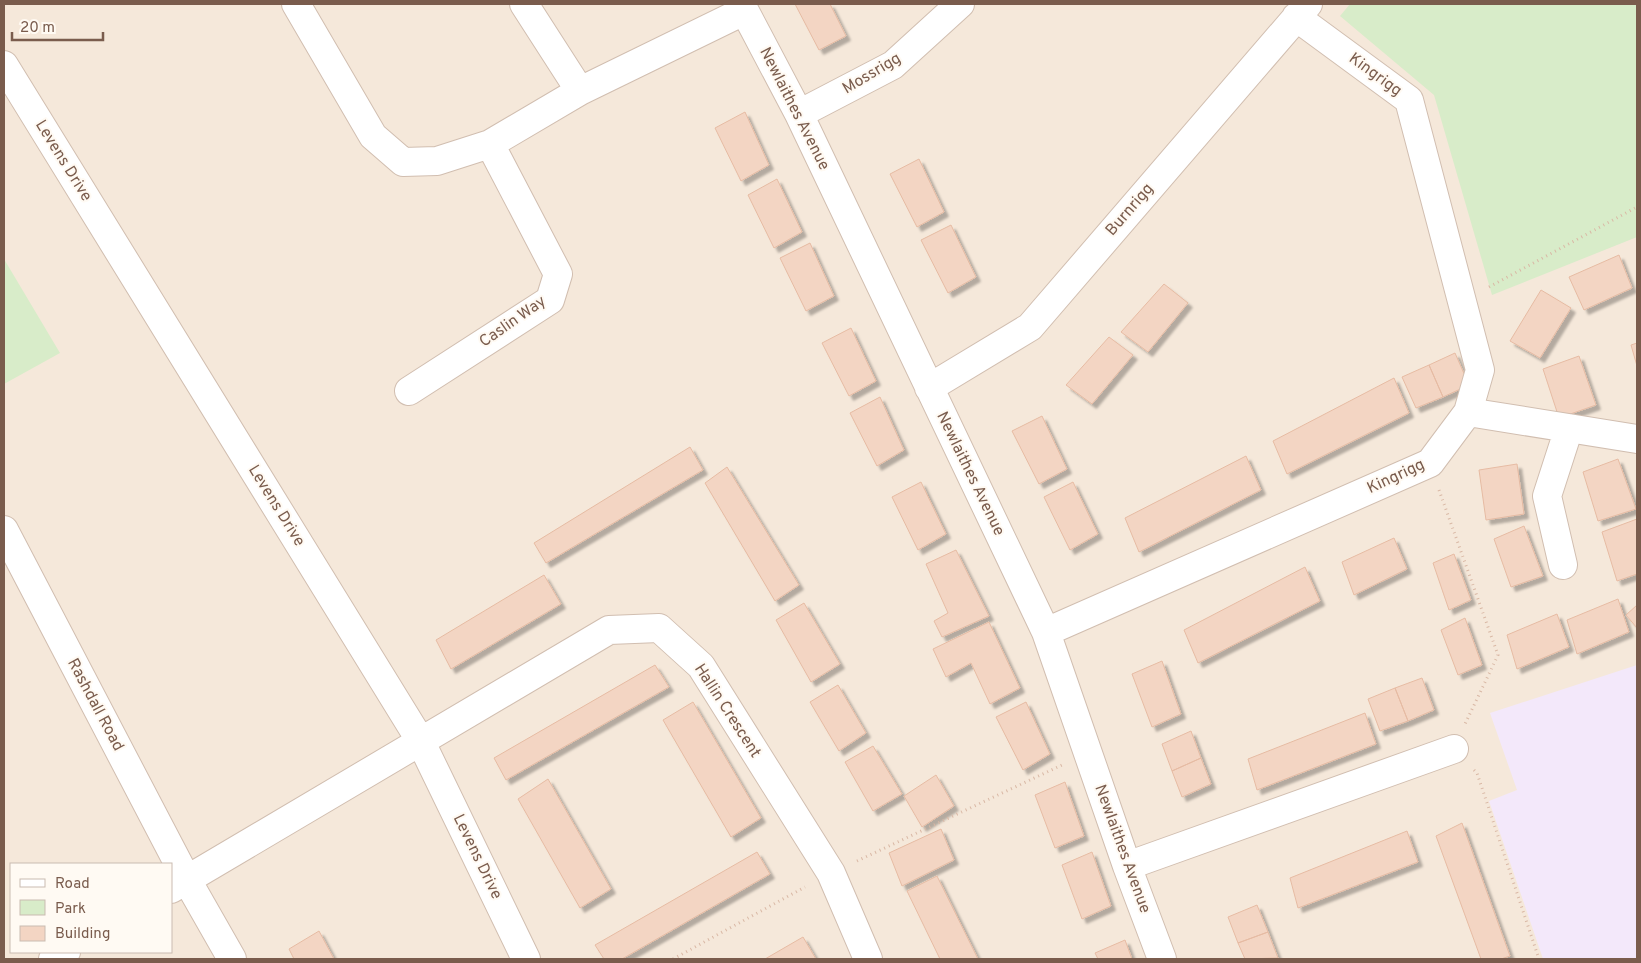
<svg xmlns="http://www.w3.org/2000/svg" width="1641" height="963" font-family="Overpass,sans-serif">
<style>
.residential{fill:#f5e8da;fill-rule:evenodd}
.education{fill:#f3e8fa}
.green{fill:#d8ecc9}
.building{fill:#f3d5c3;stroke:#e6bba3;filter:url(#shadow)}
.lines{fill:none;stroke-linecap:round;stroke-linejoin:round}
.minor-casing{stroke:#d1beb0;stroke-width:30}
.path{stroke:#d9b8a5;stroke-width:3;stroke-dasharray:1 4;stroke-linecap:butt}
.minor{stroke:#fff;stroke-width:28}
.labels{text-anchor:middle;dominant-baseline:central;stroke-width:4;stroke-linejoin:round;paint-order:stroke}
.street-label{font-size:16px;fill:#7a5c4d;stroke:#fffaf3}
</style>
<defs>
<filter id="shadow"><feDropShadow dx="4.5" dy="4.5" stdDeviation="1" flood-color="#0004"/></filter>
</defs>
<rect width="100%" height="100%" fill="#fdf6ec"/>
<!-- residential -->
<path class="residential" d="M4 4H1637V959H4ZM11 864H171V952H11Z"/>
<!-- education -->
<path class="education" d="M1637 665V959H1543L1489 801 1517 790 1490 713Z"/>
<!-- green -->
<path class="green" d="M1350 4H1637V237L1492 295 1434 95 1340 16Z
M4 259 60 353 4 384Z"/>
<!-- building -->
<path class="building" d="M795 4H830L846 36 819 50Z
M745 112 769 165 741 181 715 128Z
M919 159 944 212 917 227 890 174Z
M777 179 802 232 774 248 748 195Z
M951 225 976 277 948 293 921 240Z
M810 243 834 296 806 311 780 258Z
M1619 255 1632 288 1584 310 1569 277Z
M1164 284 1188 303 1148 352 1121 332Z
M1541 290 1571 308 1540 358 1510 341Z
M851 328 876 381 849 396 822 343Z
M1109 337 1133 355 1092 404 1066 385Z
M1637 343V366L1631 345Z
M1455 353 1469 385 1443 397 1429 365Z
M1579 356 1596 405 1559 418 1543 369Z
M1429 365 1443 397 1416 408 1402 377Z
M1394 378 1409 413 1287 474 1273 441Z
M880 397 904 450 877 466 850 413Z
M1042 416 1067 469 1039 484 1012 431Z
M690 447 703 470 546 563 534 543Z
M1246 456 1261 490 1139 552 1125 518Z
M1618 459 1636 509 1598 521 1583 472Z
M1517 464 1524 514 1486 520 1479 470Z
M727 467 799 585 775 601 705 483Z
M921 482 946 534 918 550 892 497Z
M1073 482 1098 534 1070 550 1044 497Z
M1637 519V574L1617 581 1602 532Z
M1524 526 1543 576 1511 587 1494 539Z
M1394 538 1407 569 1354 595 1342 562Z
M956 550 989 616 942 637 934 621 948 613 926 564Z
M1454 554 1471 600 1449 610 1433 563Z
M1305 567 1320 601 1198 663 1184 630Z
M544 575 561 604 451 669 436 640Z
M1618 599 1629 632 1577 654 1567 620Z
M804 603 840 664 811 682 776 620Z
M1637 605V628L1626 615Z
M1557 614 1569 647 1517 669 1507 635Z
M1465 618 1482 665 1458 675 1441 630Z
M989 622 1020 688 990 704 971 663 946 677 933 649Z
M1162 661 1181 714 1152 727 1132 674Z
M655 665 669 687 506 780 494 758Z
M1422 678 1434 710 1408 721 1395 688Z
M838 685 866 733 839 751 810 702Z
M1395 688 1408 721 1380 731 1368 699Z
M693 702 761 818 731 837 663 720Z
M1026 702 1050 754 1023 770 996 717Z
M1365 713 1376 744 1257 790 1248 759Z
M1191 731 1201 758 1172 771 1162 744Z
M873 746 902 794 873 811 845 762Z
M1201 758 1211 784 1182 797 1172 771Z
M936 775 954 806 922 827 904 796Z
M548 779 611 889 580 908 518 799Z
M1065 782 1084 836 1055 848 1035 795Z
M1462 823 1510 956 1501 959H1481L1436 836Z
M941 829 954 860 902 886 889 853Z
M1407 831 1418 862 1298 908 1290 878Z
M757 852 770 874 622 959H604L595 945Z
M1092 852 1111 906 1082 919 1062 865Z
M937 876 978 959H940L907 891Z
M1257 905 1268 932 1238 943 1228 917Z
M319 931 334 959H294L289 949Z
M1268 932 1278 958 1245 959 1238 943Z
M803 937 816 959H765Z
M1125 940 1132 959H1098L1095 953Z"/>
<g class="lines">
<defs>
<path id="minor" d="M296 4 373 136 403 162 437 161 490 144 580 91 744 11
M524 4 580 91
M741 4 799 114 1046 632 1127 866 1162 959
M4 65 420 740 526 959
M799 114 893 65 960 4
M929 388 1030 327 1308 4
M409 391 550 300 558 274 490 144
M1468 412 1637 439
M4 530 187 880 232 959
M1563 565 1547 496 1569 428
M1046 632 1430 463 1468 412 1480 370 1409 100 1296 17
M1127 866 1454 749
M171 889 609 630 659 628 701 666 831 873 868 959
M53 959 66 952"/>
</defs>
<!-- minor casing -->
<use href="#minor" class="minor-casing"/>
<!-- path -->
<path class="path" d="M1489 287 1637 207
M1439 490 1498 655 1465 724
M1474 770 1477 773 1539 959
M857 861 1062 765
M673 959 805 887"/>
<!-- minor -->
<use href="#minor" class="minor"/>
</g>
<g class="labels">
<!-- street labels -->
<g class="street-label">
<text transform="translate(872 74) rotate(-31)">Mossrigg</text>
<text transform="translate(1375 75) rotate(36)">Kingrigg</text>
<text transform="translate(794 109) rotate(63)">Newlaithes Avenue</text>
<text transform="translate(63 161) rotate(58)">Levens Drive</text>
<text transform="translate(1130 210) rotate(-49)">Burnrigg</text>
<text transform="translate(513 322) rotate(-35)">Caslin Way</text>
<text transform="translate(970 474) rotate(64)">Newlaithes Avenue</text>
<text transform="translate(1396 477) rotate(-25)">Kingrigg</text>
<text transform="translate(276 506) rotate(58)">Levens Drive</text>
<text transform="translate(95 705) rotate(62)">Rashdall Road</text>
<text transform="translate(727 711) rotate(57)">Hallin Crescent</text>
<text transform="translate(1122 849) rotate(70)">Newlaithes Avenue</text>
<text transform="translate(477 857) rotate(64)">Levens Drive</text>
</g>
</g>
<!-- border -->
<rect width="1641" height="963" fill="none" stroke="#7a5c4d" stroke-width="10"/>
<!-- legend -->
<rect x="10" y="863" width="162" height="90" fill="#fffaf3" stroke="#cabbb1"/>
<rect x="20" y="879" width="25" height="8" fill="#ffffff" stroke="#cabbb1"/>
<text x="55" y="888" font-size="15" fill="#7a5c4d">Road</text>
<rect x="20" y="900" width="25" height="15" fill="#d8ecc9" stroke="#cabbb1"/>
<text x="55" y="913" font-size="15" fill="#7a5c4d">Park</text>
<rect x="20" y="926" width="25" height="15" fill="#f3d5c3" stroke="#cabbb1"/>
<text x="55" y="938" font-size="15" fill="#7a5c4d">Building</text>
<!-- scale -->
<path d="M12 32v8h91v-8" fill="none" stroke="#7a5c4d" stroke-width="2.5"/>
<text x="20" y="32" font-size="15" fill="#7a5c4d" stroke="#fffaf3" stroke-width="4" paint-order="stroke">20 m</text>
</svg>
